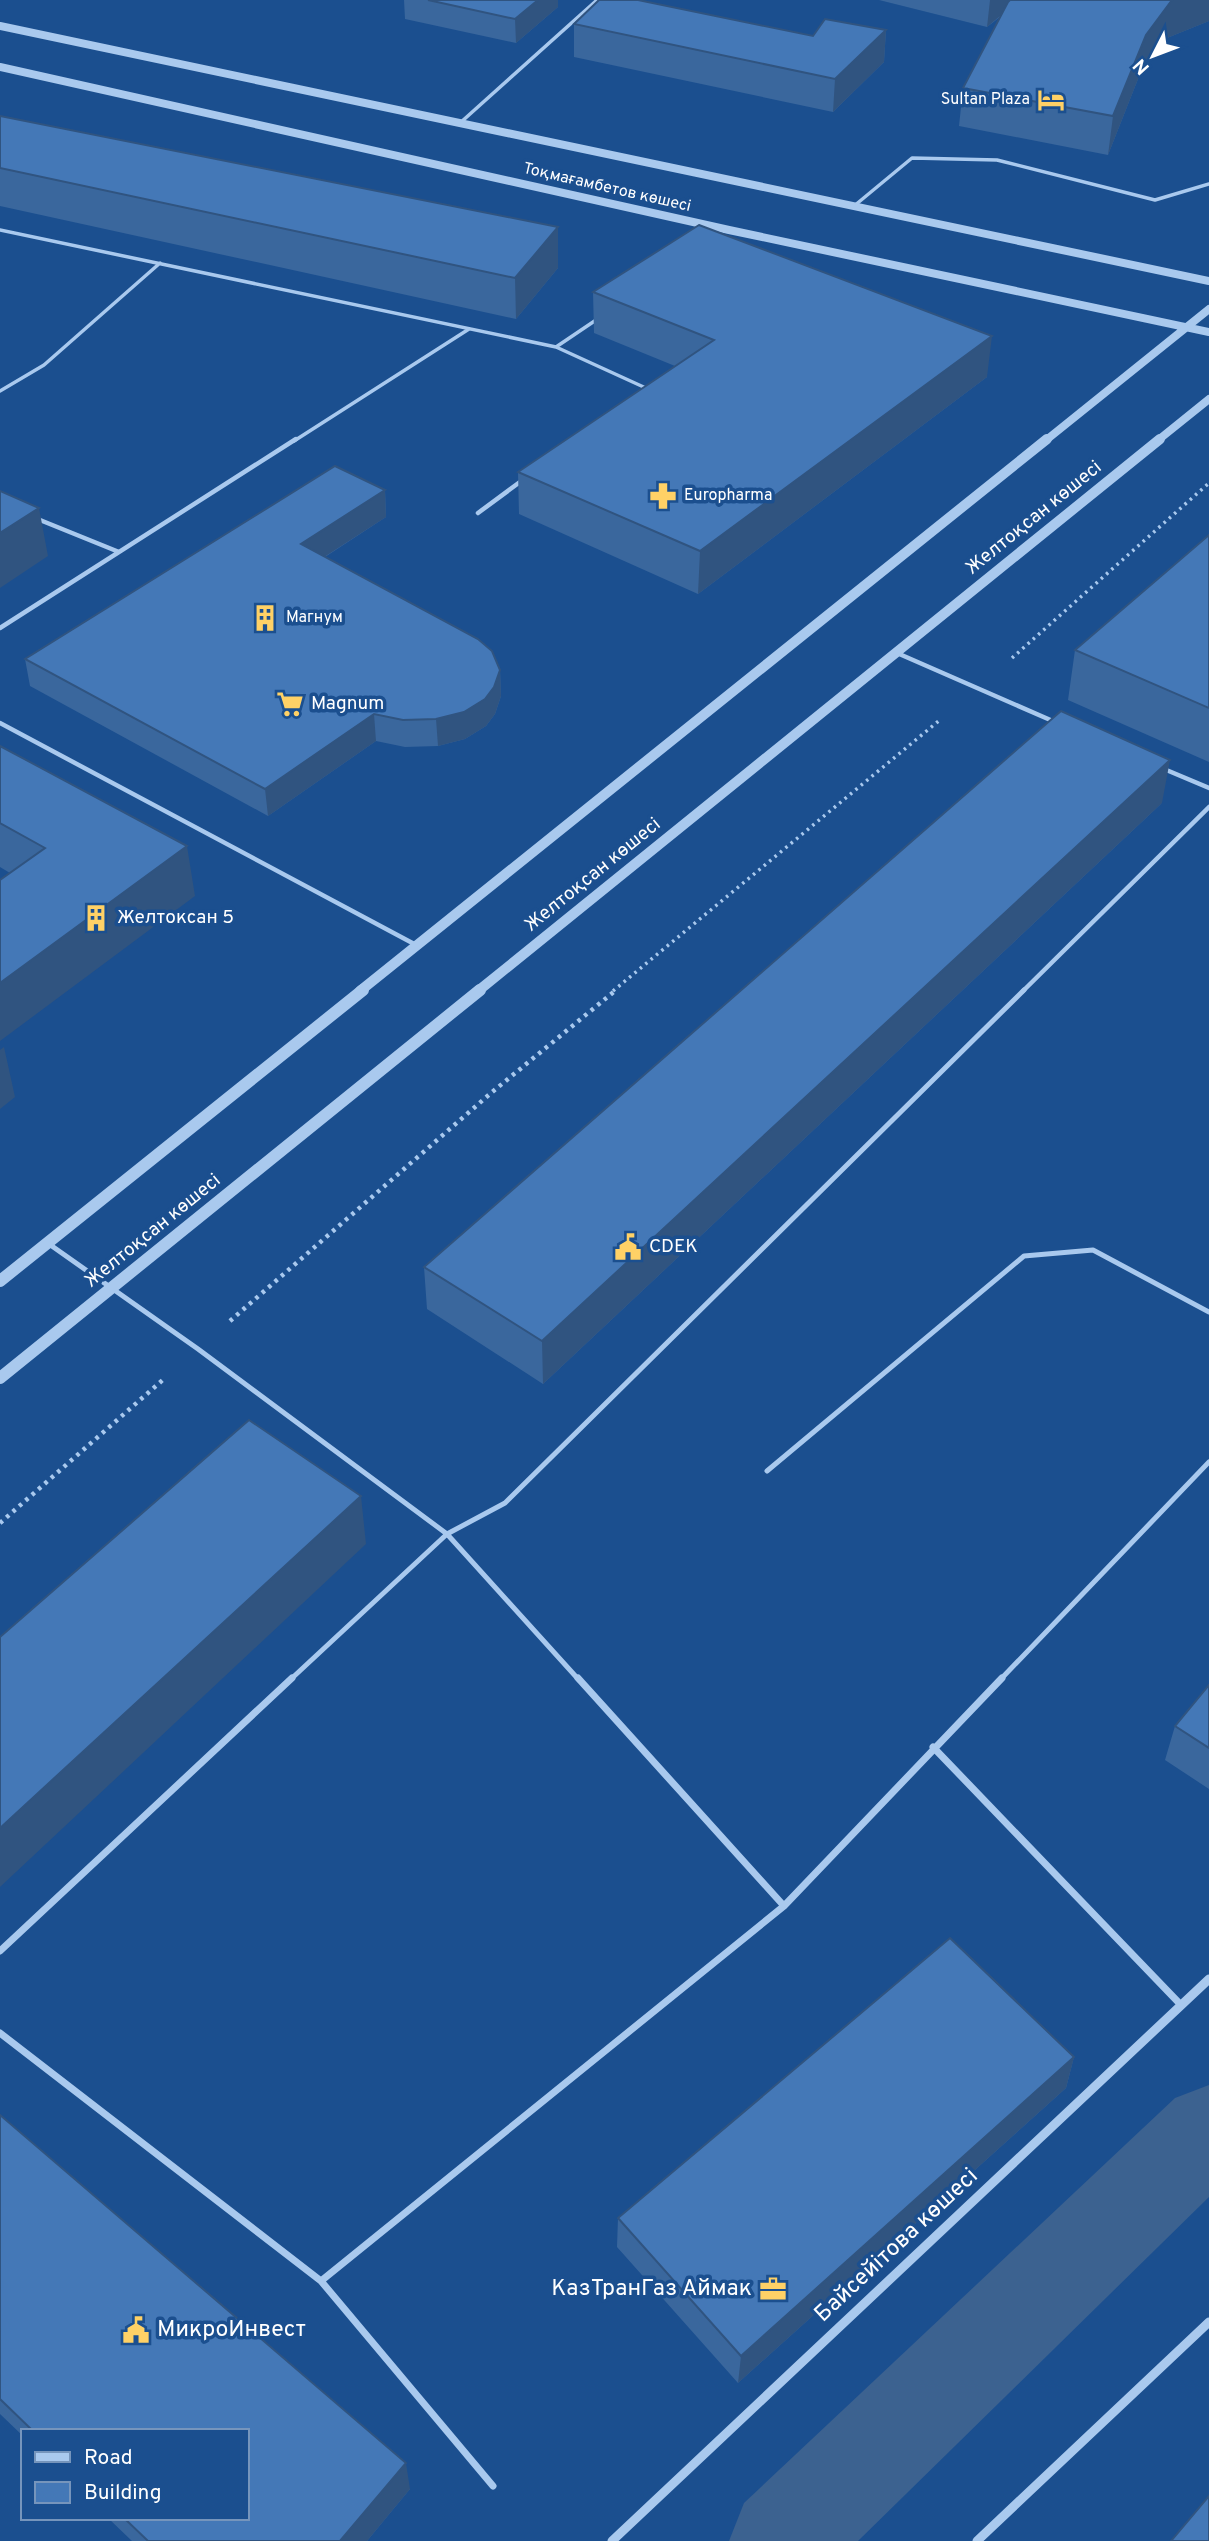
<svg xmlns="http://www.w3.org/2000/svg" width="1209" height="2541" font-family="Overpass,sans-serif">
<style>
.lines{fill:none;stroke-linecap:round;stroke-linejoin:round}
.canal{fill:#3c6290;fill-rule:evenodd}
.path-far1{stroke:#a9c9ee;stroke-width:3.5;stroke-dasharray:2.5 4.5;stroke-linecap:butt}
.path{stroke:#a9c9ee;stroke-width:4.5;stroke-dasharray:3.5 5;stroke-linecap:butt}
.service-far3{stroke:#a9c9ee;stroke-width:3.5}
.service-far2{stroke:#a9c9ee;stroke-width:4.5}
.service-far1{stroke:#a9c9ee;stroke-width:5}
.service{stroke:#a9c9ee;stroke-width:7}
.minor{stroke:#a9c9ee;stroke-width:9}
.tertiary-far2{stroke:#a9c9ee;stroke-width:8}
.tertiary-far1{stroke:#a9c9ee;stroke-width:10}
.tertiary{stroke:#a9c9ee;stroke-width:12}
.wall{fill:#3a679d}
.shaded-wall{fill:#305480}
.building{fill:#4478b7;stroke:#305480;stroke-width:2}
.labels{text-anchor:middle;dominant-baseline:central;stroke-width:7;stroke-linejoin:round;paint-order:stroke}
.far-poi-label{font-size:16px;fill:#fff;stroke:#1b4f8f;text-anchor:start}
.far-street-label{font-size:16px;fill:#fff;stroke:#1b4f8f}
.street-label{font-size:19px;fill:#fff;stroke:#1b4f8f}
.poi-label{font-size:19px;fill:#fff;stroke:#1b4f8f;text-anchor:start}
.near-street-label{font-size:23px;fill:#fff;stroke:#1b4f8f}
.near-poi-label{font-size:23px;fill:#fff;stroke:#1b4f8f;text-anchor:end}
</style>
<rect width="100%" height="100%" fill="#1b4f8f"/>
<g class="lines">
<!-- canal -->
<path class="canal" d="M1209 2085V2197L858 2541H729L744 2503 1175 2098Z"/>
<!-- path-far1 -->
<path class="path-far1" d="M1012 658 1209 483
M613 991 941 719"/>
<!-- path -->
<path class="path" d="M230 1321 491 1093 616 990
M0 1523 165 1378"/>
<!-- service-far3 -->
<path class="service-far3" d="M460 123 596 1
M854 206 912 158 997 160 1155 200 1209 184
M0 230 556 347 599 318
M556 347 648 389
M0 391 44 365 160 263
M294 441 469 329"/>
<!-- service-far2 -->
<path class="service-far2" d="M478 513 524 479
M35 518 119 552
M0 628 296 439
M897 653 1055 722
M0 723 418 946
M1164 769 1209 788
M1023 991 1209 807"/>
<!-- service-far1 -->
<path class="service-far1" d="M49 1244 198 1349 447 1534 579 1680
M767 1471 1024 1256 1093 1250 1209 1312
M290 1680 447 1534 505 1503 1024 990
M1000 1680 1209 1462"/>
<!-- service -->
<path class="service" d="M578 1678 784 1906
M933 1747 1181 2005
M0 1951 292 1678
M0 2033 321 2281 493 2486
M321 2281 784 1906 1002 1678"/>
<!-- minor -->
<path class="minor" d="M612 2541 1209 1979
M977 2541 1209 2322"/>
<!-- tertiary-far2 -->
<path class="tertiary-far2" d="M0 26 1209 281
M0 67 729 230 1209 332
M1045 441 1209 309
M1157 441 1209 399"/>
<!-- tertiary-far1 -->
<path class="tertiary-far1" d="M360 991 1047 439
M478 991 1160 439"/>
<!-- tertiary -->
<path class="tertiary" d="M0 1281 363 990
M0 1378 480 990"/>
</g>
<!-- wall -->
<path class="wall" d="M404 0H558V7L516 43 405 19Z
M879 0H1209V21L1167 38 1140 74 1108 155 959 126 963 88 1000 17 987 27Z
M574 24 813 36 886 30 884 62 833 112 574 57Z
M0 116 558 227V268L516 319 0 206Z
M593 292 987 377 698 594 519 514 518 472 675 366 594 333Z
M385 490 386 517 325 557 500 670 501 696 495 714 486 726 465 739 438 746 405 747 376 741 268 816 30 686 25 659Z
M1209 535V762L1068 700 1075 650Z
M0 746 195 896 10 873 0 867Z
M1162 803 543 1384 427 1309 424 1267Z
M1209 1685V1789L1165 1760 1175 1726Z
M1074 2057 1066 2088 738 2383 617 2247 618 2218Z
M0 2115 410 2489 367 2541H132L108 2518H247V2431H23V2436L0 2414Z"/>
<!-- shaded-wall -->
<path class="shaded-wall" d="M538 0H558V7L516 43 515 19Z
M990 0H1019L987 27Z
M1172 0H1209V21L1167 38 1140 74 1108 155 1113 116 1146 35Z
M886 30 884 62 833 112 835 79Z
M558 227V268L516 319 515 278Z
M992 336 987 377 698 594 700 551Z
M385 490 386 517 304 570 301 544Z
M39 508 48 556 0 588V533Z
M500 670 501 696 495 714 486 726 465 739 438 746 436 719Z
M374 714 376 741 268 816 265 789Z
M1170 760 1162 803 543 1384 542 1341Z
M187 846 195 896 0 1041V983Z
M4 1047 15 1097 0 1109V1050Z
M361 1496 366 1544 0 1887V1828Z
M1074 2057 1066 2088 738 2383 741 2356Z
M406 2463 410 2489 367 2541H340Z"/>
<!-- building -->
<path class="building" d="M428 0H538L515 19Z
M599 0H638L813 36 825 19 886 30 835 79 574 24Z
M1010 0H1172L1146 35 1113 116 963 88 1008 2Z
M0 116 558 227 515 278 0 168Z
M699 225 992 336 700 551 518 472 714 340 593 292Z
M335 466 385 490 301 544 478 639 492 651 500 670 494 687 485 699 464 712 436 719 403 720 374 714 265 789 25 659Z
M0 491 39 508 0 533Z
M1209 535V708L1075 650Z
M1061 711 1170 760 542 1341 424 1267Z
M0 746 187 846 0 983V880L45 848 0 823Z
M249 1420 361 1496 0 1828V1637Z
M1209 1685V1748L1175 1726Z
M950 1938 1074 2057 741 2356 618 2218Z
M0 2115 406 2463 340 2541H148L124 2518H247V2431H33L0 2399Z
M1209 2496V2541H1171Z"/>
<!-- icons -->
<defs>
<symbol id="hotel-bare" viewBox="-9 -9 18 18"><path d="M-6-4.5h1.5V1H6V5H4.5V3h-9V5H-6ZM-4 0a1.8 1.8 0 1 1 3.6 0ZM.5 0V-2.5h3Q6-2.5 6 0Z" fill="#ffd166" stroke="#1b4f8f" stroke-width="2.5" paint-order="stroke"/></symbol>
<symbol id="pharmacy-bare" viewBox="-9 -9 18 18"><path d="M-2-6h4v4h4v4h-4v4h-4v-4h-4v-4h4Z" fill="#ffd166" stroke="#1b4f8f" stroke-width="2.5" paint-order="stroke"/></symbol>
<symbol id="building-bare" viewBox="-9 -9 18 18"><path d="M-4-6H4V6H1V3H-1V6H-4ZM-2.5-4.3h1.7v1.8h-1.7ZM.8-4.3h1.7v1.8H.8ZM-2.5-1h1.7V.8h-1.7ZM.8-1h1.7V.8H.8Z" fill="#ffd166" stroke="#1b4f8f" stroke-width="2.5" paint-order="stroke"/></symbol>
<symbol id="supermarket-bare" viewBox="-9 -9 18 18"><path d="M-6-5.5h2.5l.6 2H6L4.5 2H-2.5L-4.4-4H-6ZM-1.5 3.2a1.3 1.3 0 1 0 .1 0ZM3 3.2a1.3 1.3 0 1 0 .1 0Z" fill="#ffd166" stroke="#1b4f8f" stroke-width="2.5" paint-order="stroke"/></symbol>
<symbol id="civic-bare" viewBox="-9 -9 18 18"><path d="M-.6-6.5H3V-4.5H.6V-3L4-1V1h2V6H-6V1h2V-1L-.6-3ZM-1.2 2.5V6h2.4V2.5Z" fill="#ffd166" stroke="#1b4f8f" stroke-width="2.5" paint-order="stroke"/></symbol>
<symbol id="office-bare" viewBox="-9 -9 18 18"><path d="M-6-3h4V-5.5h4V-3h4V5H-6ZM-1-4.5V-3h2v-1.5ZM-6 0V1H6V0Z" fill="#ffd166" stroke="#1b4f8f" stroke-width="2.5" paint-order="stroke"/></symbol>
</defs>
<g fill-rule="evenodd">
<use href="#hotel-bare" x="1032" y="81" width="38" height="38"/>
<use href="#pharmacy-bare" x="644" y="477" width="38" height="38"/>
<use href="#building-bare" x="246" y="599" width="38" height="38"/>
<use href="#supermarket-bare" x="271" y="685" width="38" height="38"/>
<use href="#building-bare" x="77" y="899" width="38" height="38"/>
<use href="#civic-bare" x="609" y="1228" width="38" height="38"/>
<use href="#office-bare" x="754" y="2270" width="38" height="38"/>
<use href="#civic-bare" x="117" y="2311" width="38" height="38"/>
</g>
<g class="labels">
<!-- far-poi labels -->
<g class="far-poi-label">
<text x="1030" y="100" text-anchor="end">Sultan Plaza</text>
<text x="684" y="496">Europharma</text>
<text x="286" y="618">Магнум</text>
</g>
<!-- far-street labels -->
<g class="far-street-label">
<text transform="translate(607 188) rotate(13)">Тоқмағамбетов көшесі</text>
</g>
<!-- street labels -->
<g class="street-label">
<text transform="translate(1034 518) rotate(-39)">Желтоқсан көшесі</text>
<text transform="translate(593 875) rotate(-39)">Желтоқсан көшесі</text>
<text transform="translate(153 1231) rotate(-39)">Желтоқсан көшесі</text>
</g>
<!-- poi labels -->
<g class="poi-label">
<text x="311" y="704">Magnum</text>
<text x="117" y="918">Желтоксан 5</text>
<text x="649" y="1247">CDEK</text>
</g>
<!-- near-street labels -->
<g class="near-street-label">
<text transform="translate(897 2246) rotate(-43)">Байсейітова көшесі</text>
</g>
<!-- near-poi labels -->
<g class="near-poi-label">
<text x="752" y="2289">КазТранГаз Аймак</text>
<text x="157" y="2330" text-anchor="start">МикроИнвест</text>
</g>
</g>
<!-- legend -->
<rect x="21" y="2429" width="228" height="91" fill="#1b4f8f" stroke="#7695bc" stroke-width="2"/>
<rect x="35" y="2452" width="35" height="10" fill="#a9c9ee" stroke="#7695bc" stroke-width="2"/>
<text x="84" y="2464" font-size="21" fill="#ffffff">Road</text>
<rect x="35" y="2482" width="35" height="21" fill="#4478b7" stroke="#7695bc" stroke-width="2"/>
<text x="84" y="2499" font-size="21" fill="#ffffff">Building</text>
<!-- north arrow -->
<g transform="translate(1153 56) rotate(228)" stroke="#1b4f8f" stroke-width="5" paint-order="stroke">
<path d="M0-5L12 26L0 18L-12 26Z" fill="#ffffff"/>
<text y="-10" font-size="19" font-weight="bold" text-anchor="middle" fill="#ffffff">N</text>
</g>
</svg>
